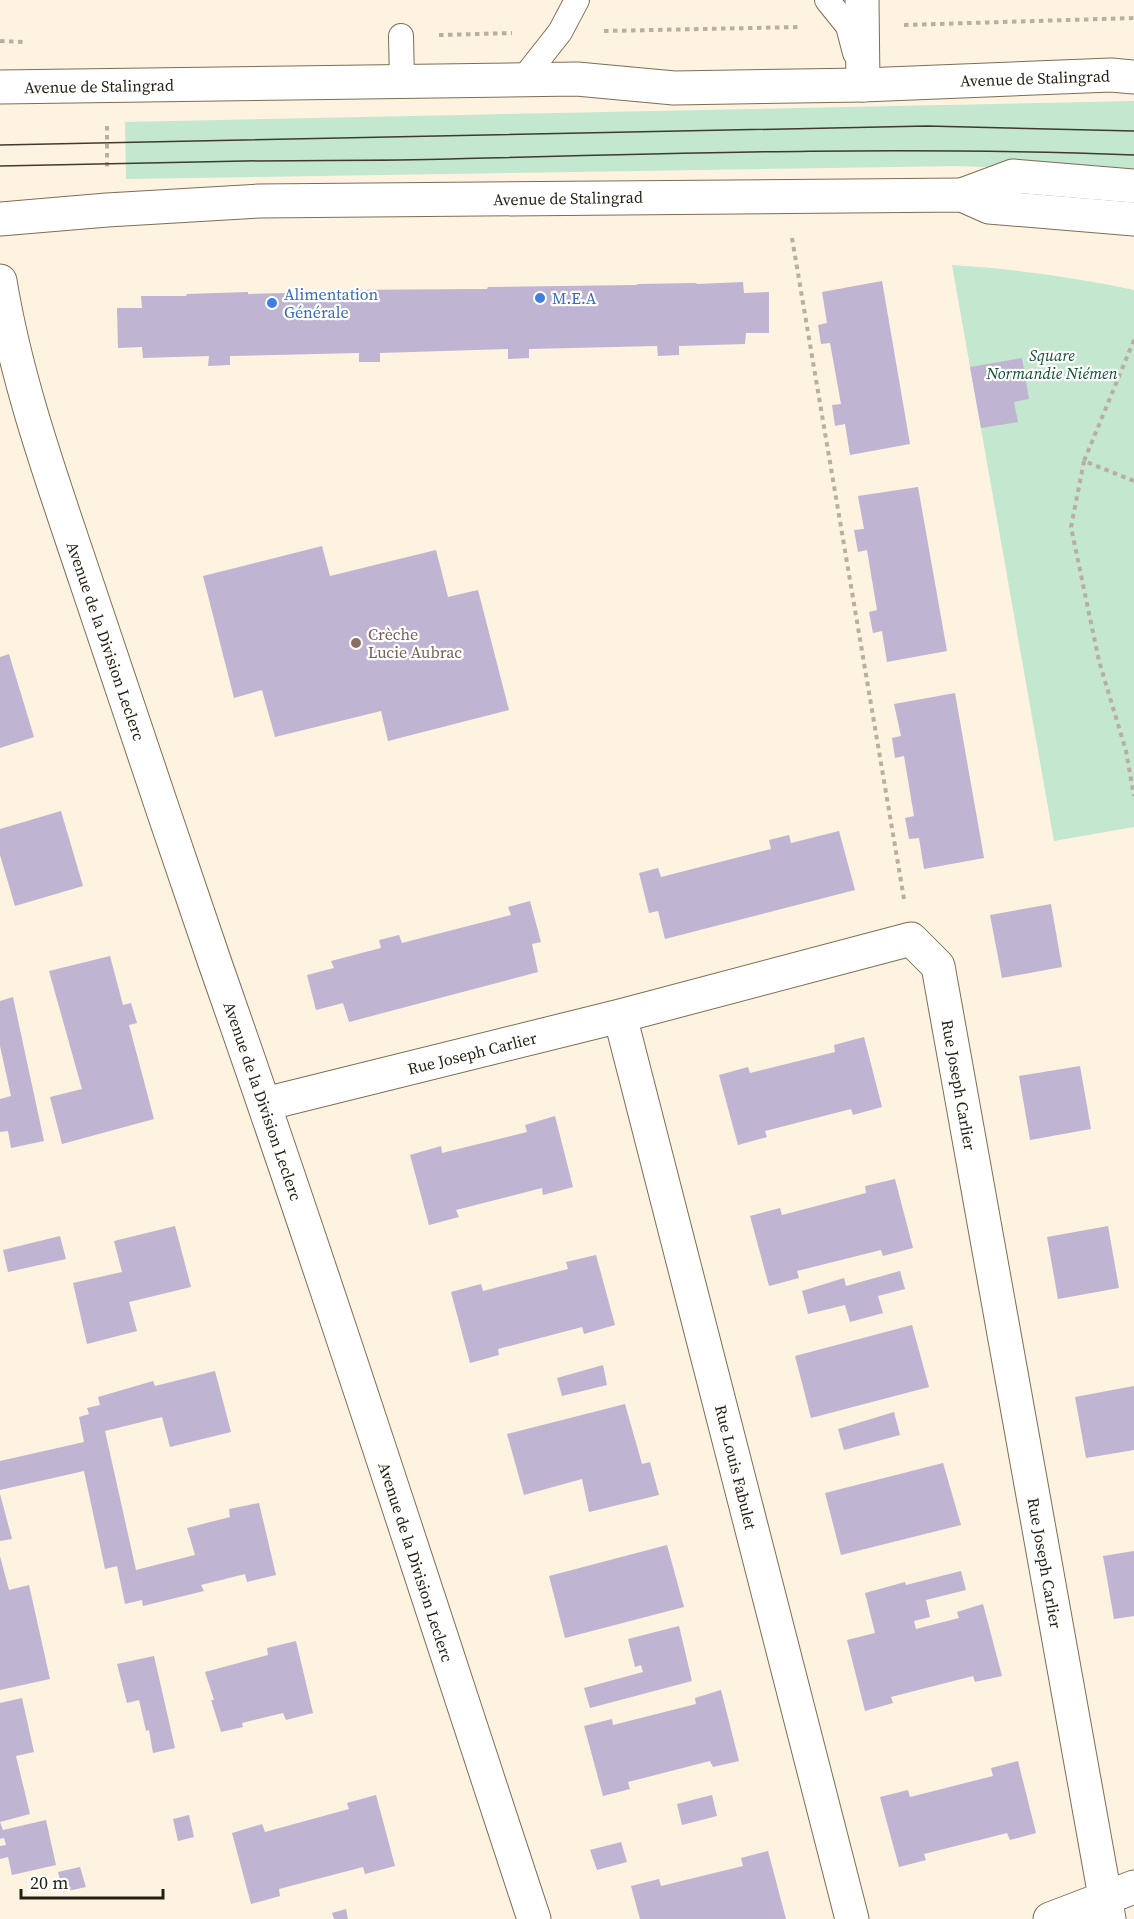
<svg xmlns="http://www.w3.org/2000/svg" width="1134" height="1919" font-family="'Source Serif 4',serif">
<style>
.green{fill:#c3e7cf}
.building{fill:#bfb4d1}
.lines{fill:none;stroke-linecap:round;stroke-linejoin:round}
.service-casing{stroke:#7e6d54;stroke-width:26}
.pedestrian-casing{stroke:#7e6d54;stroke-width:35}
.minor-casing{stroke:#7e6d54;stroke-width:35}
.primary-casing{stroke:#7e6d54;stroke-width:35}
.path{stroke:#b9afa0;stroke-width:4;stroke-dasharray:4.5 4.5;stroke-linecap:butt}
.service{stroke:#fff;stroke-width:24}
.pedestrian{stroke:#fff;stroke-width:33}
.minor{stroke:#fff;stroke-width:33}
.primary{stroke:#fff;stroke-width:33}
.tram{stroke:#413a2e;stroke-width:1.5}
.shop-dot{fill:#3f7fe0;stroke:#fff;stroke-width:2}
.education-dot{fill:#8d6e63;stroke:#fff;stroke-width:2}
.labels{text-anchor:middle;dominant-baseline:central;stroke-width:4.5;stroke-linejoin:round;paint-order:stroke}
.street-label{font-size:16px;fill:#251e13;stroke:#fff}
.shop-label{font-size:16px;fill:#366cbe;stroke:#fff;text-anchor:start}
.park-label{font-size:16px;font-style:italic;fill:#0d4f2e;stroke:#fff}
.education-label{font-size:16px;fill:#785e54;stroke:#fff;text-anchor:start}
</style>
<rect width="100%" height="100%" fill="#fef2e1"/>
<!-- green -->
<path class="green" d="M1134 101V175L1058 170 959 166 126 179 125 122Z
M952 265C1014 269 1074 277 1134 290V827L1054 841Z"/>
<!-- building -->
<path class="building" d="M882 281 910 444 850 455 845 424 835 426 832 405 841 404 830 343 821 344 818 325 827 323 822 292Z
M743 282 744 293 769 292V333H746L745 344 679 346V355L658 356 657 346 529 349V358L508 359V349L380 353V362H359V353L230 356V365L208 366 209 356 143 358 142 347 118 348 117 308H142L141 296H186L187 294 248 292V294L338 292V290L487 289 488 287 636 285 638 284 695 283 698 284Z
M1022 358 1029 399 1014 402 1018 422 981 428 970 367Z
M918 487 947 651 887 662 882 631 873 633 869 612 877 610 867 550 858 552 854 530 864 529 858 496Z
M322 546 330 576 436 550 448 597 478 590 509 710 388 741 381 711 275 737 262 690 234 698 203 576Z
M9 654 34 737 0 748V657Z
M955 693 984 858 924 869 919 838 909 839 905 818 914 816 904 756 895 758 892 738 901 736 894 704Z
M61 811 83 886 15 906 0 855V829Z
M839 831 855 890 665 939 658 911 649 913 639 873 658 868 661 877 771 849 769 840 789 835 791 843Z
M530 901 541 942 532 944 538 972 349 1022 343 1003 316 1010 307 975 334 968 331 961 381 948 379 940 399 935 402 943 511 915 508 907Z
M1051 904 1062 967 1002 978 990 915Z
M110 956 123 1005 131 1003 137 1023 129 1025 154 1119 62 1144 50 1097 82 1089 49 971Z
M13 997 44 1141 11 1148 8 1131 0 1132V1099L11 1096 0 1046V1001Z
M864 1037 882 1107 853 1115 851 1109 765 1131 767 1137 738 1145 719 1075 748 1067 750 1073 835 1052 834 1045Z
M1080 1066 1091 1129 1030 1140 1019 1076Z
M555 1116 573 1187 543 1195 542 1188 456 1210 459 1217 429 1225 410 1155 441 1146 442 1153 527 1132 525 1125Z
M895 1179 913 1248 883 1256 881 1250 797 1271 799 1278 769 1286 750 1216 780 1208 782 1215 866 1193 865 1186Z
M175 1226 191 1287 129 1302 137 1331 87 1344 73 1283 122 1272 114 1241Z
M1108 1226 1119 1288 1058 1299 1047 1237Z
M60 1236 66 1259 8 1272 3 1250Z
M596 1255 615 1325 584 1334 582 1327 498 1349 499 1355 470 1363 451 1292 481 1284 483 1291 568 1269 566 1262Z
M900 1271 905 1289 878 1296 883 1313 850 1322 845 1305 808 1314 802 1291 844 1278 846 1286Z
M912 1325 929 1387 811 1418 795 1356Z
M603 1365 607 1385 562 1396 557 1378Z
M215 1371 231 1432 170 1447 162 1417 105 1431 136 1570 195 1555 187 1528 230 1517 229 1509 259 1503 276 1575 247 1582 245 1574 201 1585 204 1591 143 1606 142 1600 125 1604 117 1566 105 1569 84 1471 0 1490V1461L84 1442 79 1417 89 1414 87 1408 100 1405 98 1397 153 1381 155 1386Z
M1134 1386V1450L1086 1458 1075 1397Z
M625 1404 642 1464 650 1462 659 1495 589 1512 582 1479 524 1495 507 1434Z
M894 1412 900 1435 844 1450 838 1429Z
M943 1463 961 1525 841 1555 825 1493Z
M0 1494 12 1539 0 1541Z
M667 1545 684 1607 565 1638 549 1576Z
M1134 1551V1616L1114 1619 1103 1556Z
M0 1556 9 1590 29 1585 50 1679 0 1690Z
M961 1571 966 1590 926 1600 930 1617 914 1621 916 1629 959 1618 957 1612 983 1604 1002 1676 975 1682 973 1676 891 1697 893 1703 865 1711 847 1640 875 1633 865 1593 905 1582 906 1585Z
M679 1626 692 1681 590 1708 584 1688 643 1672 641 1665 635 1667 628 1639Z
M296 1641 313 1713 286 1720 283 1713 242 1723 243 1727 221 1732 211 1700H214L205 1672 268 1655 267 1648Z
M154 1656 175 1748 153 1753 149 1730 146 1731 139 1700 127 1703 117 1664Z
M721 1690 739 1761 713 1767 710 1761 628 1782 630 1789 603 1796 584 1726 612 1719 613 1725 696 1704 695 1698Z
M22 1698 34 1752 16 1756 30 1814 0 1822V1703Z
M1018 1761 1036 1833 1010 1840 1007 1833 924 1854 926 1860 899 1867 880 1797 908 1790 910 1797 993 1776 991 1768Z
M376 1795 395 1866 365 1874 363 1867 279 1889 280 1896 251 1904 232 1833 262 1824 265 1832 349 1809 347 1803Z
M712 1795 717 1816 682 1825 677 1804Z
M189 1815 194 1837 178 1841 173 1819Z
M46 1820 56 1865 12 1875 8 1857 0 1859V1846L6 1845 4 1838 0 1839V1822L3 1830Z
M621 1842 627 1862 597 1870 590 1850Z
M768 1851 786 1919H640L631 1886 659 1879 661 1886 743 1866 741 1858Z
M80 1867 86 1887 63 1892 58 1872Z
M346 1909 348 1919H334L332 1913Z"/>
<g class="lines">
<defs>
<path id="service" d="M827 0 848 26 855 53
M401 36 402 81
M523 79 560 32 577 0"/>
<path id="pedestrian" d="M862 0 863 85"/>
<path id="minor" d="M962 195 1013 176 1134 186
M0 281C17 384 53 482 86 581 129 709 172 838 216 966 327 1282 429 1601 534 1919
M620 1016 852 1919
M265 1104 620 1016 911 939 938 966 1109 1919
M1050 1919 1134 1887"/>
<path id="primary" d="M0 87 577 79 674 88 863 85 1111 75 1134 77
M0 219 107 210 259 201 962 195 989 207 1134 219"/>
</defs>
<!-- service casing -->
<use href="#service" class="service-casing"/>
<!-- pedestrian casing -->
<use href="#pedestrian" class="pedestrian-casing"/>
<!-- minor casing -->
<use href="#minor" class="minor-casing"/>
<!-- primary casing -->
<use href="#primary" class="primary-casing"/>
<!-- path -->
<path class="path" d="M904 25 1134 18
M604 31 800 27
M439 35 512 33
M0 41 24 42
M107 126V169
M792 238 904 899
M1134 340 1084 461 1134 481
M1084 461 1071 527 1099 661 1126 751 1134 796"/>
<!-- service -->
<use href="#service" class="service"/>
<!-- pedestrian -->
<use href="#pedestrian" class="pedestrian"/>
<!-- minor -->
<use href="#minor" class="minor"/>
<!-- primary -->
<use href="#primary" class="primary"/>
<!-- tram -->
<path class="tram" d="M0 145 927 126 1134 131
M0 166C82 165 163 162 245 161 313 160 382 161 450 159 677 153 907 146 1134 155"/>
</g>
<!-- markers -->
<g class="shop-dot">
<circle cx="540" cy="298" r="6"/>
<circle cx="272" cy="303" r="6"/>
</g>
<circle class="education-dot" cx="356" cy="643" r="6"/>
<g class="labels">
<!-- street labels -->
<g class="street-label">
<text transform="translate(1035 78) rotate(-2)">Avenue de Stalingrad</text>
<text transform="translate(99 86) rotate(-1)">Avenue de Stalingrad</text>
<text transform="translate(568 198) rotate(-1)">Avenue de Stalingrad</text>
<text transform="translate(106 641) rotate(71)">Avenue de la Division Leclerc</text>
<text transform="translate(472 1053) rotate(-14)">Rue Joseph Carlier</text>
<text transform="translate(959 1085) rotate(80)">Rue Joseph Carlier</text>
<text transform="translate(263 1101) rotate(71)">Avenue de la Division Leclerc</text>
<text transform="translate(736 1467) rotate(76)">Rue Louis Fabulet</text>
<text transform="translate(416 1562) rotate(72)">Avenue de la Division Leclerc</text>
<text transform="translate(1045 1563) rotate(80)">Rue Joseph Carlier</text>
</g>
<!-- shop labels -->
<g class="shop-label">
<text x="284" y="294">Alimentation<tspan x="284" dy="18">Générale</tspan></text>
<text x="552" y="298">M.E.A</text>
</g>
<!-- park labels -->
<g class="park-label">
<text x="1052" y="355">Square<tspan x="1052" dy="18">Normandie Niémen</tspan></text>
</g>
<!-- education labels -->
<g class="education-label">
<text x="368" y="634">Crèche<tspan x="368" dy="18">Lucie Aubrac</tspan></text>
</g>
</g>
<!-- scale -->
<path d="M21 1889v9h142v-9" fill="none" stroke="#251e13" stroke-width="3"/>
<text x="30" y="1889" font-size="18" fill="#251e13" stroke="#ffffff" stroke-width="4.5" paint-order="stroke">20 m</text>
</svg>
